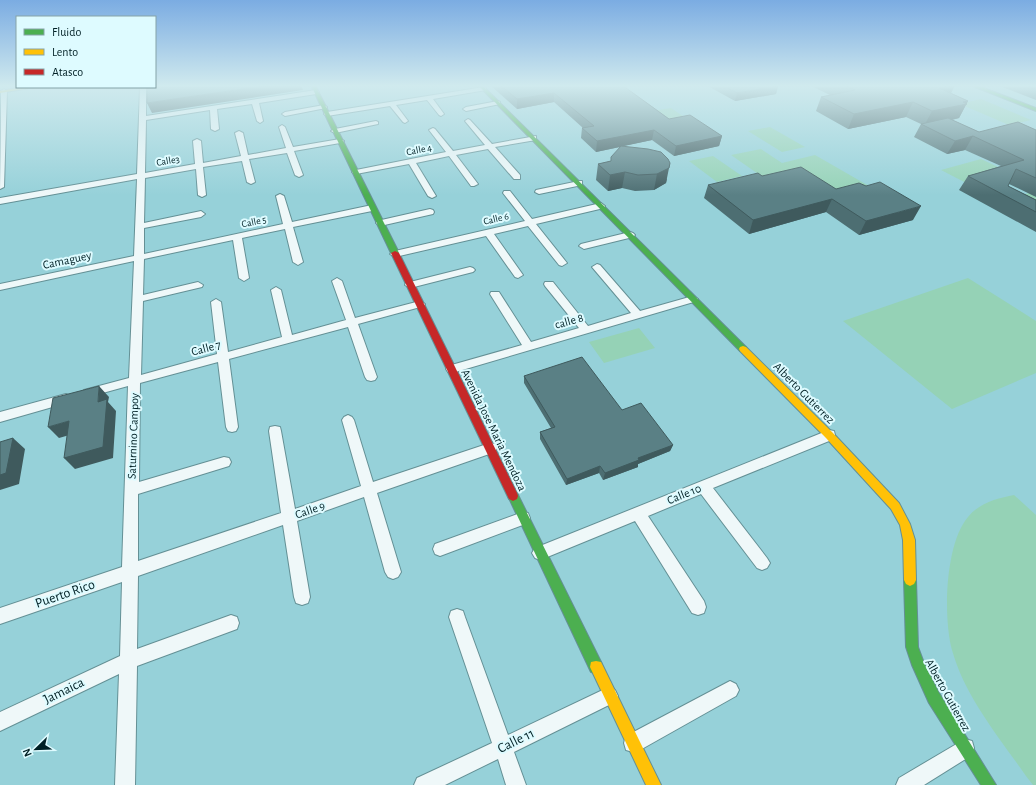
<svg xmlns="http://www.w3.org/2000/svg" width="1036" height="785" font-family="'Alegreya Sans',sans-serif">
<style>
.green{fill:#95d2b6}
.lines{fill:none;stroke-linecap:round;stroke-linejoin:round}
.street-casing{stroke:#649095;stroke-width:2}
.fast-casing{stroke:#649095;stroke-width:2}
.slow-casing{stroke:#649095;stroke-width:2}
.jam-casing{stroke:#649095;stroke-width:2}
.street{fill:#eff8f9;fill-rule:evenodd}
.fast{fill:#4caf50;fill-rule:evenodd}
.slow{fill:#ffc107;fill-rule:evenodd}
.jam{fill:#c62828;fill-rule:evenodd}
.wall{fill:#4d6e72}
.shaded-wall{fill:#3f5a5d}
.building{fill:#5a8085;stroke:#3f5a5d}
.labels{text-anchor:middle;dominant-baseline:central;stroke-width:4;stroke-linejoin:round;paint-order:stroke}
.far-street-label{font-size:10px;fill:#002025;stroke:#defbff}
.street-label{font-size:12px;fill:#002025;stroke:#defbff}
.near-street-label{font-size:14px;fill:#002025;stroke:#defbff}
</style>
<rect width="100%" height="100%" fill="#96d1d9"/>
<!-- green -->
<path class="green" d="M981 99 1031 120 1009 125 960 104Z
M671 108 702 129 644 134 652 111Z
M770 127 805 147 782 152 748 131Z
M761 149 782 163 815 155 869 186 834 196 774 185 731 155Z
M713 156 742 176 717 182 689 161Z
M981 159 1013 174 986 182 1015 197 1036 191V219L941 170Z
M968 278 1036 321V373L952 409 843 321Z
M639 328 655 348 604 363 589 342Z
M1014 495 1036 515V785H1033L1026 776C999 737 965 697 952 650 943 617 945 544 968 517 979 503 998 498 1014 495Z"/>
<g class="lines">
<defs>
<path id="street" d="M140 87H146V116L316 90 319 92 316 94 259 103 263 121 260 123 257 121 252 104 217 109 219 129 215 131 211 129 210 110 146 120 145 173 195 164 193 141 197 139 201 141 203 163 241 156 235 133 239 131 243 133 248 155 286 148 279 127 282 125 285 127 293 147 340 139 344 141 340 143 294 151 303 175 299 177 295 175 287 153 249 159 255 182 251 184 247 182 242 161 203 167 206 195 202 197 198 195 196 169 145 178 144 223 201 211 205 214 201 217 144 228V254L283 224 276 196 280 194 284 196 292 222 372 205 376 208 372 211 293 227 303 262 298 265 293 262 285 229 242 238 249 278 244 281 239 278 233 240 144 259 143 295 198 282 203 285 202 287 143 301 141 375 217 354 211 302 216 299 221 302 228 352 282 337 271 290 276 287 281 290 292 335 346 320 332 281 337 278 342 281 355 318 420 301 425 304 424 306 358 324 377 377 375 380 371 381 367 380 365 377 348 327 229 359 238 427 236 431 232 432 228 431 226 427 218 362 140 383 139 482 224 457 229 458 231 462 229 466 138 494V561L281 513 269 431 270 427 275 426 280 427 281 431 295 509 361 486 342 420 344 417 348 415 352 417 354 420 373 482 490 443 495 444 497 448 495 452 377 493 401 572 398 577 393 579 388 577 385 572 364 497 297 521 310 597 308 603 302 605 296 603 294 597 283 525 138 576 137 649 231 615 237 617 239 623 237 629 137 666 135 785H115L119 674 0 731V712L120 656 122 582 0 624V608L122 567 128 386 88 397 84 396 82 393 84 390 129 378 134 261 0 290V284L134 256 137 179 0 204V198L137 174Z
M484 87 486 88V90L433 99 444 114 441 116 439 115 427 100 396 105 408 121 405 123 403 122 390 106 327 116 324 114 327 112Z
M4 89 7 91 4 187 0 189 1 91Z
M498 101 500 102V104L466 111 463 109 466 107Z
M324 105 327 107 326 108 285 116 282 114 285 112Z
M468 119 470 120 492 144 536 136V140L495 147 520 175V179H514L488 149 456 155 478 184 474 186H471L449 156 416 163 436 196 432 198 428 196 409 164 356 174 352 172 356 170 446 152 429 130 433 128 435 129 453 151 485 145 465 121Z
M376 121 378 122V124L335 133 331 131 335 129Z
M579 181H582V185L539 194 535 192 536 190Z
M504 191H510L532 219 601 203 605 206 604 208 536 224 567 263 562 266 559 265 528 226 494 234 523 275 518 278 515 277 486 236 395 257 390 254 395 251 525 221 503 193Z
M430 209 433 210 434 212 433 214 380 226 376 223 377 221Z
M630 232 633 233 635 235 633 237 584 249 579 246 581 244Z
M597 264 600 265 640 311 693 296 698 299 697 301 452 373 448 372 446 369 448 366 522 345 490 294 491 292H499L531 342 579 328 545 286 544 284 545 282H553L588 326 631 313 592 267Z
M470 267 473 268 475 270 473 272 410 288 405 285 406 283Z
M66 394 70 396 72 399 70 402 0 422V412Z
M829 430 834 431 835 435 834 439 713 488 767 558 770 563 767 568 762 570 757 568 701 494 648 516 704 601 706 607 704 613 698 615 692 613 635 521 540 560 535 558 532 553 535 548Z
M523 512 528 513 530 518 528 523 440 556 435 554 433 549 435 544Z
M457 609 463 611 465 617 508 735 609 687 615 690 618 696 615 702 514 752 526 785H506L498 759 445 785H414L417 778 492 743 449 617 451 611Z
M730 681 736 684 739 690 736 696 640 750 633 752 626 750 624 743 626 736Z
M965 739 972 741 974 748 972 755 924 785H896L899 778Z"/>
<path id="fast" d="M311 85H315L399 253 395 255 391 253Z
M478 85H482L746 347 747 349 746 351H740Z
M970 85H976L1036 108V111Z
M513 491 517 493 601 662 602 667 601 672 596 673 591 672 508 496 509 493Z
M910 574 914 576 916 580 918 647 924 663 939 693 996 785H981L929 703 912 665 906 647 904 580 906 576Z"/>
<path id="slow" d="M24 87H36L0 93V91Z
M743 346 746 347 832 432 899 503 910 524 915 540 916 580 914 584 910 586 906 584 904 580 903 540 900 525 891 509 826 438 740 351 739 349 740 347Z
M596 661 601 662 661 785H646L590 667 591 662Z"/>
<path id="jam" d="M395 251 399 253 517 493 518 496 517 499 513 501 509 499 391 253Z"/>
</defs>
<!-- street casing -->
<use href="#street" class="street-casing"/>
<!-- fast casing -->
<use href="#fast" class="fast-casing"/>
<!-- slow casing -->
<use href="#slow" class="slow-casing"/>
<!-- jam casing -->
<use href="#jam" class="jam-casing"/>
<!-- street -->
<use href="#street" class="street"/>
<!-- fast -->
<use href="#fast" class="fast"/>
<!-- slow -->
<use href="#slow" class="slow"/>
<!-- jam -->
<use href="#jam" class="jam"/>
</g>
<!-- wall -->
<path class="wall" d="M490 85H622L669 119 722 136 719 146 674 156 652 140 623 146 667 179 666 183 654 190 635 191 622 188 608 191 596 180 598 164 611 161 620 147 596 152 581 138 582 128H583L554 102 517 109Z
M706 85H775L778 86 776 94 735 101Z
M809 85H955L951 93 968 101 959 118 952 120 979 132 1036 130V197L1009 184 1008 186 1036 200V232L959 190 968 176 1001 166 965 150 947 154 914 137 921 124 906 117 848 129 816 111 821 97 830 95Z
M997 85H1036V100Z
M708 185 836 189 913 220 859 235 826 212 749 234 704 198Z
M524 376 622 410 673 445 670 451 638 464V467L603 480 599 473 566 485 540 439V432L551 428 524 383Z"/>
<!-- shaded-wall -->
<path class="shaded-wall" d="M270 85H301L303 90 152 113 147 103Z
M955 85 948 99 939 88Z
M778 86 776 94 735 101 737 93Z
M554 93V102L517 109V99Z
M968 101 959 118 924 126 932 111Z
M913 102 906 117 848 129 854 114Z
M654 130 652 140 596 152 597 141Z
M722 136 719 146 674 156 676 146Z
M973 136 965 150 947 154 955 141Z
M670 163 666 183 654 190 657 174Z
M625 172 622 188 608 191 610 175Z
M832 199 826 212 749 234 753 220Z
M921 206 913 220 859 235 866 221Z
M99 386 109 397 108 402 116 411 113 458 75 469 64 458 98 402Z
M69 421 80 432 59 438 48 427Z
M13 438 25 449 19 484 0 490V475Z
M673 445 670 451 638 464V467L603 480 605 473 638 458Z
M600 466 599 473 566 485 567 479Z"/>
<!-- building -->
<path class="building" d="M155 85H270L147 103V87H155Z
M500 85H622L669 119 690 115 722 136 676 146 654 130 597 141 582 128 594 126 554 93 517 99Z
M722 85H775L778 86 737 93Z
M844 85H954L939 88 968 101 963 102 967 104 932 111 913 102 854 114 821 97 855 90Z
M1026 85H1036V89Z
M948 118 979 132 1018 122 1036 130V178L1016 169 1008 186 1036 200V212L968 176 1024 160 973 136 955 141 921 124Z
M621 146 648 149 661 152 668 159 670 163 669 168 657 174 638 175 625 172 610 175 598 164 611 161V157Z
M801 167 836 189 859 183 866 186 880 182 921 206 866 221 832 199 753 220 708 185 758 173 762 176Z
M582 357 622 410 641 403 673 445 638 458 639 460 605 473 600 466 567 479 540 432 555 427 524 376Z
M99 386 98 402 107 399 103 447 64 458 69 421 48 427 53 398Z
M13 438 6 473 0 475V442Z"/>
<!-- sky -->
<linearGradient id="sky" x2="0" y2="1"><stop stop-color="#7bace2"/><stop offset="0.44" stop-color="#d0eaee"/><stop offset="1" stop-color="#d0eaee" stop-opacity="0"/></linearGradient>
<rect width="1036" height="195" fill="url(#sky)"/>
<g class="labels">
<!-- far-street labels -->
<g class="far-street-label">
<text transform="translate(419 150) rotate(-11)">Calle 4</text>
<text transform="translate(168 161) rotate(-10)">Calle3</text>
<text transform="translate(496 219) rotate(-13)">Calle 6</text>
<text transform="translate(254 222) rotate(-12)">Calle 5</text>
</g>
<!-- street labels -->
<g class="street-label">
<text transform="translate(67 260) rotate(-12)">Camaguey</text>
<text transform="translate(569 321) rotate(-16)">calle 8</text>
<text transform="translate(206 348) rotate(-15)">Calle 7</text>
<text transform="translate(804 393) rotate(45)">Alberto Gutierrez</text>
<text transform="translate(494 430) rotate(64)">Avenida Jose Maria Mendoza</text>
<text transform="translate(133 436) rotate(-88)">Saturnino Campoy</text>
<text transform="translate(684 494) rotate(-22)">Calle 10</text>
<text transform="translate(310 510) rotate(-19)">Calle 9</text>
<text transform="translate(948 695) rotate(61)">Alberto Gutierrez</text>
</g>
<!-- near-street labels -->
<g class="near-street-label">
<text transform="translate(65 594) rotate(-19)">Puerto Rico</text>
<text transform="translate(64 691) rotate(-26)">Jamaica</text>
<text transform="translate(516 741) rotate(-26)">Calle 11</text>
</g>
</g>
<!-- legend -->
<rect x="16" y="16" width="140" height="72" fill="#defbff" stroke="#85a3a8"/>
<rect x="24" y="29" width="20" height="6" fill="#4caf50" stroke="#85a3a8"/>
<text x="52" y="36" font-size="12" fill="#002025">Fluido</text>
<rect x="24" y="49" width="20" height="6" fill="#ffc107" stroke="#85a3a8"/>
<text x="52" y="56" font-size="12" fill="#002025">Lento</text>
<rect x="24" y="69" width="20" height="6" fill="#c62828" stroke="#85a3a8"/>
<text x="52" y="76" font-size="12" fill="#002025">Atasco</text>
<!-- north arrow -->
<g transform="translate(36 749) rotate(247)" stroke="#defbff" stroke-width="3" paint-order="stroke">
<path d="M0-3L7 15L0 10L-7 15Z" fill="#002025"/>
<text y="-6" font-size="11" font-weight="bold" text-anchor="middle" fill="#002025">N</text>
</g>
</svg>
